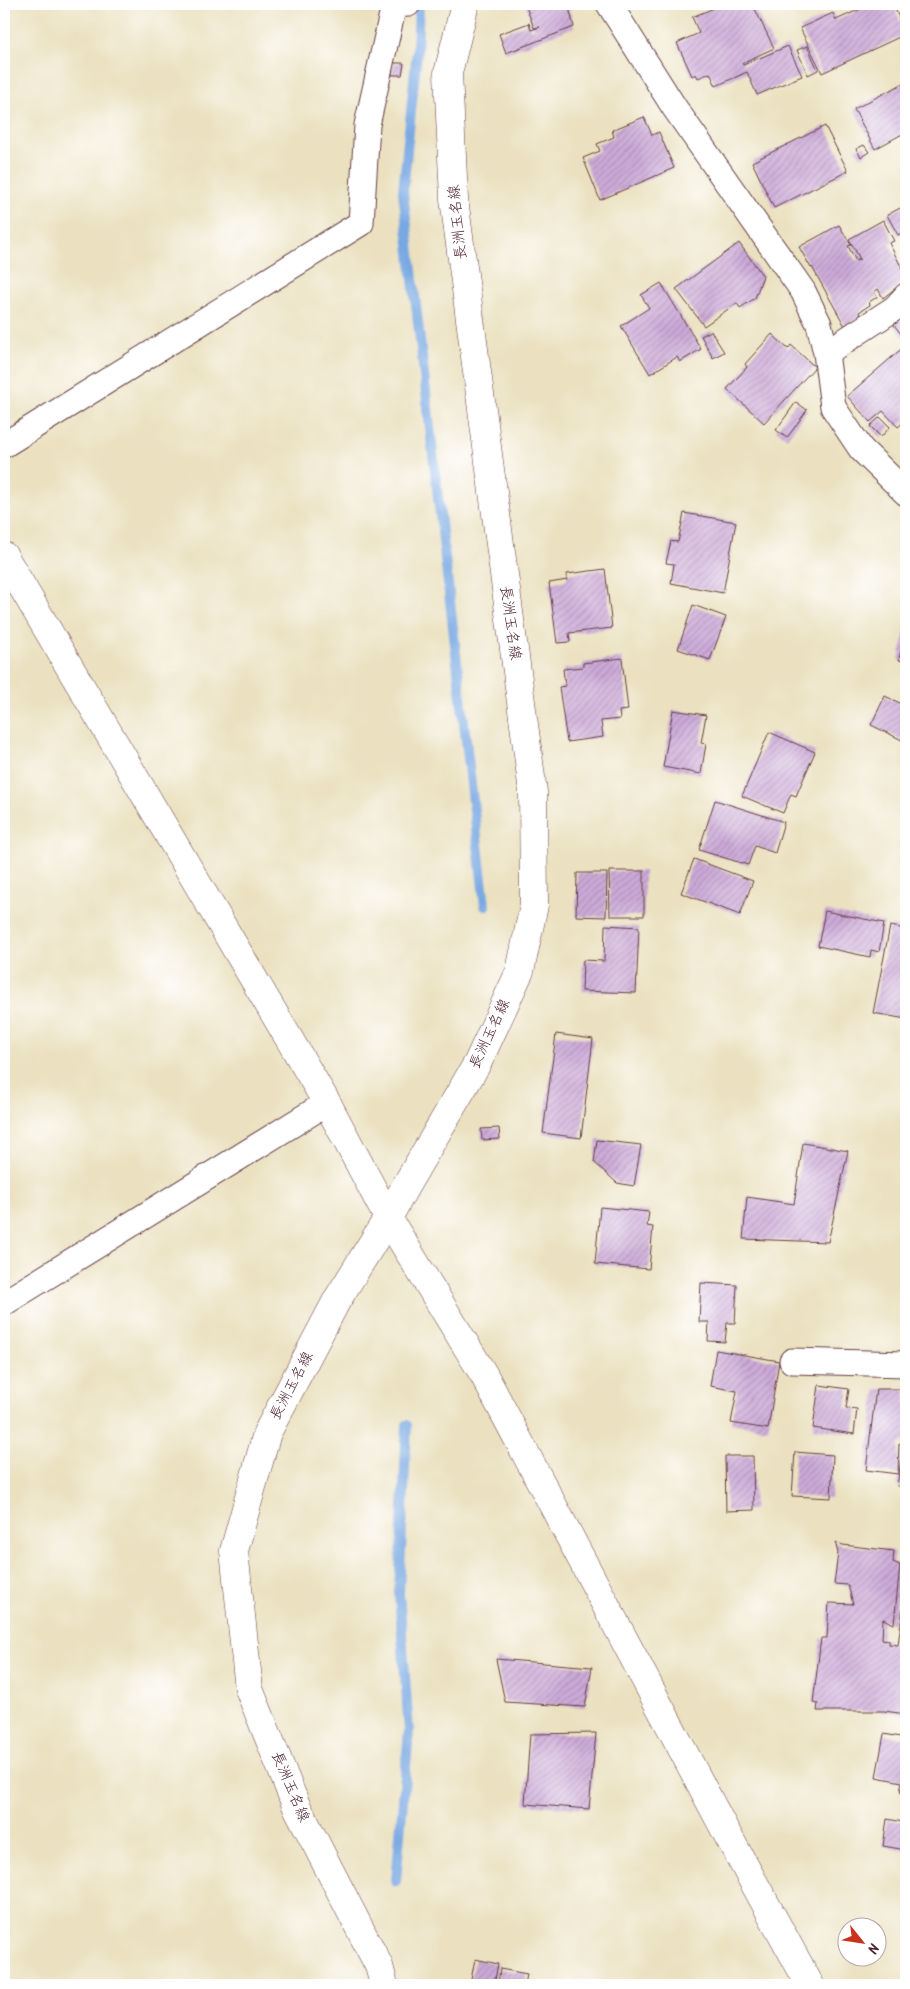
<svg xmlns="http://www.w3.org/2000/svg" width="910" height="1989" viewBox="0 0 910 1989" font-family="Kalam,'Klee One',sans-serif">
  <defs>
    <pattern id="building-hatch" width="6" height="6" patternUnits="userSpaceOnUse" patternTransform="scale(1.25)"><rect width="6" height="6" fill="#cdabd9"/><path d="M-1 1l2-2M0 6l6-6M5 7l2-2" fill="none" stroke="#a88bb0"/></pattern>
  </defs>
  <rect width="100%" height="100%" fill="#fff"/>
  <filter id="ink" filterUnits="userSpaceOnUse"><feTurbulence type="fractalNoise" baseFrequency=".02" numOctaves="2"/><feDisplacementMap in="SourceGraphic" scale="10" xChannelSelector="R" yChannelSelector="G"/><feConvolveMatrix kernelMatrix="1 2 1 2 8 2 1 2 1" color-interpolation-filters="sRGB"/></filter>
  <filter id="wash" filterUnits="userSpaceOnUse"><feTurbulence type="fractalNoise" baseFrequency=".0096" numOctaves="4" result="noise"/><feDisplacementMap in="SourceGraphic" scale="20" xChannelSelector="R" yChannelSelector="G"/><feGaussianBlur stdDeviation="1.12" result="paint"/><feColorMatrix in="noise" values="0 0 0 0 0 0 0 0 0 0 0 0 0 0 0 0 0 1.4 0 .05"/><feComposite in="paint" operator="in"/></filter>
  <g filter="url(#wash)">
    <rect width="100%" height="100%" fill="#ebe1c0"/>
    <g fill="none" stroke-linecap="round" stroke-linejoin="round">
      <path stroke="#78a8e2" stroke-width="10" d="M419,4L417,50L403,192L485,906
        M396,1881L409,1731L399,1593L407,1425"/>
    </g>
    <g id="blocks">
      <path fill="url(#building-hatch)" d="M525,4H568L574,27L506,53L499,34L529,23L531,30L540,27L534,28Z
        M724,4L726,8L737,4H746L747,8L753,5L774,48L742,63L743,65L788,46L802,76L757,95L747,72L716,86L710,73L698,78L696,74L692,76L677,43L699,33L692,17Z
        M864,4H893L906,34L822,73L800,28L833,13L836,20L865,7Z
        M807,46L818,70L808,75L797,50Z
        M393,63H404L402,75H392Z
        M904,83L906,87V132L875,149L854,109Z
        M644,117L652,135L659,132L674,168L600,200L583,158L600,151L597,144L614,137L612,130Z
        M825,126L848,171L774,208L752,162Z
        M864,145L869,152L861,157L856,149Z
        M906,205V231L898,235L887,215Z
        M883,220L894,241L889,243L906,276V280L883,298L878,289L874,292L877,297L869,302L870,305L859,312L861,316L846,328L812,267L811,268L799,247L839,225L851,245L848,246L856,261L860,259L849,239Z
        M739,243L763,276L755,298L740,308L737,303L704,326L676,289Z
        M661,283L701,349L680,362L677,357L650,374L621,326L649,308L641,295Z
        M906,315V340L894,325Z
        M711,331L724,352L713,358L701,336Z
        M772,334L788,349L791,345L815,367L764,423L727,389L747,367L745,364Z
        M906,345V420L898,427L883,411L870,422L847,396Z
        M796,402L807,410L787,438L776,430Z
        M880,417L890,427L881,437L870,426Z
        M684,513L736,522L723,593L671,583L674,564L666,563L671,541L678,542Z
        M605,569L612,628L569,633L570,642L557,643L549,583L567,580V574Z
        M693,605L726,617L710,660L678,649Z
        M905,630H906V662L899,660Z
        M622,658L628,710L619,711L620,719L601,721L603,737L567,742L559,687L565,686L563,669L583,667V663Z
        M906,695V742L871,725L885,696L902,704Z
        M673,710L706,715L701,743L706,744L701,774L663,767Z
        M769,732L815,752L796,796L791,794L783,813L742,796Z
        M715,800L784,822L775,853L755,846L748,865L699,850Z
        M694,859L753,881L740,915L681,893Z
        M609,871H644V916H610Z
        M577,873H607L606,917L576,916Z
        M825,911L884,923L879,952L871,950L870,957L818,946Z
        M605,925L639,927L636,993L582,991L583,960L604,961Z
        M890,926L906,929V1019L873,1013Z
        M556,1034L593,1039L581,1138L543,1133Z
        M499,1128L500,1139L482,1140L481,1129Z
        M597,1140L641,1145L634,1186L617,1183L594,1162Z
        M803,1143L848,1151L828,1242L743,1239L747,1197L794,1204Z
        M600,1207L649,1212L647,1226L653,1227L649,1269L595,1264Z
        M701,1283L737,1285L735,1323H727L725,1342L708,1341L709,1322H699Z
        M716,1350L779,1361L768,1429L731,1423L737,1391L710,1386Z
        M819,1385L849,1389L846,1408L857,1409L854,1434L813,1428Z
        M876,1389H906V1441L899,1444L898,1474L866,1470Z
        M906,1443V1487L897,1486L903,1447Z
        M795,1452L833,1455L831,1498L792,1496Z
        M725,1456H753L754,1510L726,1511Z
        M835,1542L843,1545L894,1551L893,1562L900,1565L894,1624L883,1619L882,1639L889,1640V1644L898,1645L906,1585V1714L884,1711H817L818,1704L813,1703L821,1638H827L829,1603L853,1604L848,1585L834,1584L838,1553Z
        M496,1659L592,1667L585,1707L505,1702Z
        M596,1733L589,1809L525,1804L530,1734Z
        M884,1734L906,1738V1810L902,1809L905,1793L900,1792L902,1782L876,1777Z
        M904,1817H906V1850L883,1846L887,1819L903,1822Z
        M475,1959L498,1964L494,1985H470Z
        M500,1969L527,1974L525,1985H498Z"/>
    </g>
  </g>
  <g filter="url(#ink)">
    <use href="#blocks" fill-opacity="0" stroke="#623c41" stroke-width="1"/>
    <g fill="none" stroke-linecap="round" stroke-linejoin="round">
      <defs>
        <path id="minor" d="M609,4L674,107L803,291L819,324L826,353L833,407L861,449L906,493
          M826,353L895,308L906,296
          M4,445L361,223L367,125L394,5L408,4
          M4,1303L327,1103
          M792,1361L906,1364"/>
        <path id="tertiary" d="M4,556L327,1103L388,1218L484,1375L726,1832L810,1985"/>
        <path id="secondary" d="M384,1985L379,1966L296,1805L249,1689L234,1551L267,1433L337,1300L388,1218L405,1187L478,1062L520,971L534,905L533,792L454,199L448,73L465,4"/>
      </defs>
      <use href="#minor" stroke="#623c41" stroke-width="27"/>
      <use href="#tertiary" stroke="#623c41" stroke-width="29"/>
      <use href="#secondary" stroke="#623c41" stroke-width="29"/>
      <use href="#minor" stroke="#fff" stroke-width="25"/>
      <use href="#tertiary" stroke="#fff" stroke-width="28"/>
      <use href="#secondary" stroke="#fff" stroke-width="28"/>
    </g>
  </g>
  <g text-anchor="middle" dominant-baseline="central" stroke-width="5" stroke-linejoin="round" paint-order="stroke">
    <g font-size="15" fill="#4a1f2b" stroke="#fff">
      <text transform="translate(458 222) rotate(-96)">長洲玉名線</text>
      <text transform="translate(510 623) rotate(82)">長洲玉名線</text>
      <text transform="translate(490 1034) rotate(-65)">長洲玉名線</text>
      <text transform="translate(292 1386) rotate(-62)">長洲玉名線</text>
      <text transform="translate(290 1787) rotate(67)">長洲玉名線</text>
    </g>
  </g>
  <rect width="910" height="1989" fill="none" stroke="#fff" stroke-width="20"/>
  <g transform="translate(862 1942) rotate(120)"><circle r="24" fill="#ffffff" stroke="#b7a5aa"/>
  <path d="M0-4L9 19L0 12L-9 19Z" fill="#c8321e"/>
  <text y="-8" font-size="14" font-weight="bold" text-anchor="middle" fill="#4a1f2b">N</text>
  </g>
</svg>
